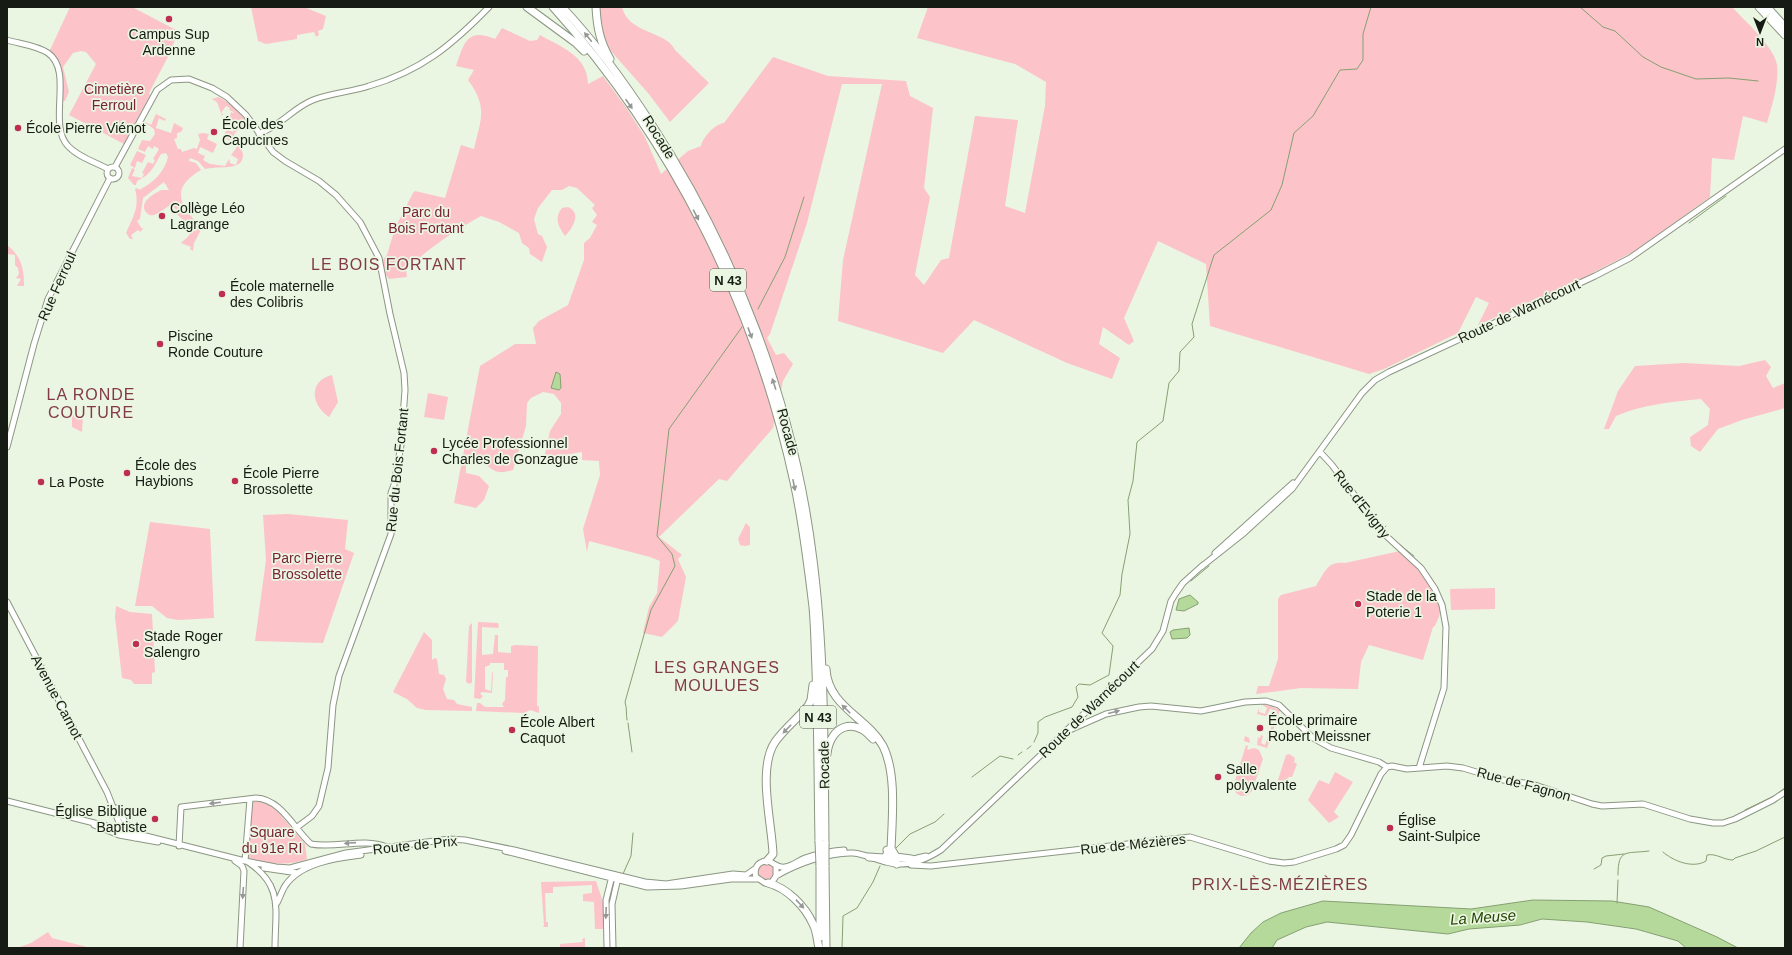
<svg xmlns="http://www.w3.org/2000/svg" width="1792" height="955" viewBox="0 0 1792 955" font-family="Helvetica,sans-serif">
  <rect width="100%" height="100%" fill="#eaf6e1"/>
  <path fill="#fcc3c8" d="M70,7H132L178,31L171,51L149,93L150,95L124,144L69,115L96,64L86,52L81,51L73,53L63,67L69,92L65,101H63L59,66L50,50Z
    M251,7H304L326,16L323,29L318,31L319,35L316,37L314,32L297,35V39L266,44L258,41Z
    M599,7H622C628,34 667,31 675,50L709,83L670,122L648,93L602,41Z
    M928,7H1732C1744,20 1775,48 1777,65C1779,84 1772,105 1767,123L1743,116L1734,160L1712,158L1710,197L1635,251L1575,282L1478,325L1489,303L1476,297L1458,333L1384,369L1369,374L1210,326L1206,264L1158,241L1124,318L1134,341L1129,345L1103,327L1099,344L1120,358L1112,379L1067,363L974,320L943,353L838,321L843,260L882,84H842L807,223L770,334L767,338L776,355L784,353L793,364L783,381L773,428L727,481L719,479L659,537L682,555L678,559L686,577L678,621L662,637L643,633L649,607L657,593L660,561L650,557L589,541L587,552L583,529L600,475L599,461L582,460V452L553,457L548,459L544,458L550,431L561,414V403L554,394L543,392L531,398L527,403L526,426L513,470C500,474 496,473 485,464L466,465V473L479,476L489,486L484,500L476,508L454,503L480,366L515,344H536L533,328L539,321L568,305L584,260V243L590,238L597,225L592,222L597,215L592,208L595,205L577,188L569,186L562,190H552L538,208L534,219L538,234L542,236L547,247L542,262L530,254L529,248L522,243L519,233L499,222L481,216C452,232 430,248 406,269L407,277L389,279L384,272L382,261L387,255L395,228L413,193L415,191L445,198L461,145L474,149C481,119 488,107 468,80L474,70L456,66C464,43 467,27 495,39L502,28L530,41L537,40L540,35C561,47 588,56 588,84L603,76L627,109L645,137L661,174L688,151L701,146C703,137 715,124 724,123L773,57L828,76L906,81L910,96L933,108L924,188L930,197L915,275L924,285L941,260L949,258L975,116L1018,120L1005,206L1025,213L1045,106L1046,82L1015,64L917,38Z
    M219,97L233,106L248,123C216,141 249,143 242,160C238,170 216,166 205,169L198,161L190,158L189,161L196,163L201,170C168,189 181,207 202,228L194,243L193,251L190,249L191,247L181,243C184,240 189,237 190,233C192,226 179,217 175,212L176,210L172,204C170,205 156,215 154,215C150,216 147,214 145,211C140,201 154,194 161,190H169L164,182L143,198L140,219L137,221L142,229L145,227L140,232L138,230L131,235L133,239H130L126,233C133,217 140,207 135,189L138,188L139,190C154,182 164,173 168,157L166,153L161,154C154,166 151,175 137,181L136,185H134L128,178L132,168L135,169L132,176L142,178L144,174L142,173L148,162L153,164L155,160L153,159L159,149L154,146L153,149L148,146L145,152L138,149L142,140L150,141L155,134L154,129L147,124L140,128L138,134L136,133L143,121L151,125L156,114L166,119L165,121L159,118L156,128L171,133L174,123L183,128L181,132L177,133V138L174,139L178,149H181L182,152L194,148L197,149L200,140L198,134L203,133L209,134L207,139L217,144L213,153L200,147L198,153L205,156L203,160L210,164L225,166L229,159L230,163L236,165L238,159L231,155L237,147L236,144L223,137L227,129L233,132L234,130L233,129L237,122L231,119L230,116L231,112L233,113L234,112L229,110L230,108L226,106L221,113L223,114L222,116L217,102L212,99Z
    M137,151L146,155L142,163L137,161L135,168L130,165Z
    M568,207C582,213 573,228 565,236C558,226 554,218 562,208Z
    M7,245C21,256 24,268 24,286H17L21,279L16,278L19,274L18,268L15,265V255L7,254Z
    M1765,360L1771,367L1766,376L1773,388L1785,383V408L1742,420L1718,429L1700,452L1691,446L1690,437L1708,425L1710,409L1701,399C1672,402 1643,404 1616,416L1609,429H1604L1618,391L1635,366L1684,363L1739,366Z
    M332,375L338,402L329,417C311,405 308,381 332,375Z
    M428,393L448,397L444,420L424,417Z
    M72,415L83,416L82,432L72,427Z
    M288,514L348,520L345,549L354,553L323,643L255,641L266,560L263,515Z
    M150,522L210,529L214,618L178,620L167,618L152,606H135Z
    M746,523L750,527V545L745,546L740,545L738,539Z
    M1400,551C1417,565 1438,586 1440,609C1441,614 1437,621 1435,626L1433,627L1423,660L1369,645L1361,662L1358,689L1301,688L1256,694L1258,686H1269L1278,659V599L1281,595L1316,586C1325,572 1327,561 1345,563Z
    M1495,588V609L1451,610L1450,589Z
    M116,606L130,612L152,614L155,672L152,673V684H134L131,680L122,678L115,617Z
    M478,622L498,623L499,626L498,628L482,627V655L493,654L495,635H498V652L511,653V646L515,645L538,646L537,705L539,707V713L530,710L524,713L476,711L477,703H480L485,707H504L502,704L505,700L506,677H508V670H504V663H490V665L485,667V689L491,691L492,673L493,672L492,693L482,692L480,694L483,696L480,699L474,698Z
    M472,623V682L470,684L466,682L469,626Z
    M424,632L432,640V660L435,658L437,659L439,674L444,675L446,679L443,689L447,699L454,700L457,704L472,707V711L426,710L417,708L407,699L393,692Z
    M1261,704L1268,705L1280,710L1267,748L1244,741L1245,736L1249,738L1250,743L1257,745L1258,737L1260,738L1261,735L1263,736L1261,743L1265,745L1277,711L1270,709L1267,715L1265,716L1257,714L1259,708V712L1265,714L1267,708Z
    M1246,745L1248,746L1247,750L1254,748L1259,750L1263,759L1252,791L1248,795L1241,796L1236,793L1234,784Z
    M1289,754L1295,758L1294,762L1297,764L1292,777H1289L1286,780L1277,783L1286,755Z
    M1335,772L1353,782L1334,812L1339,817L1329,823L1308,800L1319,780L1329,784Z
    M252,802H265L273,806L305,844L307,859C287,867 268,863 248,859Z
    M757 872a9 9 0 1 1 18 0a9 9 0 1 1-18 0Z
    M596,881L603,902V929H595L594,902L583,901V894L592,893V885L553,887V893H545L546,922H548V927H543L544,925L541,882Z
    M48,932L52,938L91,948H17L31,943Z
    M585,938V948H560V944L583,942L582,939Z"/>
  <path fill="#b5d99b" stroke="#85a072" d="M556,372L560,374L561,388L559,390L551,388Z
    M1190,595L1198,602V604L1184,611L1176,610L1179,599Z
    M1189,628L1190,635L1187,638L1172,639L1170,632L1173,630Z
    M1533,900L1612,901L1649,907L1717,937L1738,948H1686L1678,941L1636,929L1587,922L1542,919L1520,925L1469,929L1448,934L1327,922L1306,927L1277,940L1272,948H1239L1251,933L1263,922L1281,913L1323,901L1471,909Z"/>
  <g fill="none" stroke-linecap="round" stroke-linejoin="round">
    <path stroke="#85a072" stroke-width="1" d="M1580,7L1603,27L1615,31L1643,57L1661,67L1696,79L1729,78L1758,81
      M1689,223L1726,196
      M758,309L785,257L804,197
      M1334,473L1358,505
      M1375,517L1376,520
      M1372,524L1380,533
      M1383,529L1386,526
      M1395,541L1414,556
      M1421,564L1435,584
      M1191,581L1209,566
      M627,720C626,714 627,708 625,702L651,610L675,566L672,554L657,536L669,429L742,327
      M628,723L632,752
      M1034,742L1038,733V722L1045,717L1072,707L1078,697L1076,687L1079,684L1090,685L1109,675L1113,646L1102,633L1120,595L1122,574L1130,534L1128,500L1133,481L1137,442L1163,421L1169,383L1179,371L1180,352L1194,337L1192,324L1214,255L1271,210L1282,185L1294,133L1313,116L1340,70L1357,69L1363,60V34L1371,7
      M1027,749L1031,746
      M1018,755L1022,752
      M972,777L1000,756L1013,759
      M1745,810L1774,796L1785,788
      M895,849L910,834L935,822L944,814
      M1663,852C1673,861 1693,869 1706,861L1707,855C1716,853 1724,860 1733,860L1735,858L1756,851L1785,837
      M1594,869L1601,865L1602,858L1606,856L1624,854
      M623,874L631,856L633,833
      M1618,875C1618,848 1626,854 1649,851
      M1617,903L1618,880
      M842,948L843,916L857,908L873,882L880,866"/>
    <defs>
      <path id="secondary" d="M7,40C20,44 36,45 48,53C74,71 47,124 68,146C78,157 95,162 108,169
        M259,134C264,131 270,129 275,125C288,117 298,106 313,100C331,93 351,92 369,86C421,71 452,45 489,7
        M115,167L157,90L171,80L189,79L212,88L227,97L246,115L273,152L285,161L319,181L336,195L360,222L379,258L390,314L404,373L405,390L401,445L394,485L391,493V534L339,676L333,705L328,768L319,806L312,816L296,828
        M107 173a6 6 0 1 1 12 0a6 6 0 1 1-12 0Z
        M7,447L34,344L48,299L110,178
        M1320,452L1332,465L1382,532L1421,568L1435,589L1442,605L1446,627L1444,688L1419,768
        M1215,553L1293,483
        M1201,567L1244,533L1292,489L1362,393L1375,380L1389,372L1595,276L1630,258L1785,149
        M7,602L107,792L122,830L135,838
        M1065,732L1106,714L1139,707L1151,706L1201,711L1245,702L1266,701L1279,705L1313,738L1331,748L1379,762L1387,767L1392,766L1407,769L1447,766L1463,768L1503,780L1532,784L1592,804L1602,806L1643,804L1690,819L1713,823H1723L1735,819L1773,800L1785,792
        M7,801L245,861L276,867L290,868L346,853L449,839L465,840L514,850L645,882L666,884L733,874L746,875L756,868
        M117,808L127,825L135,831
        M94,825L119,835L158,842
        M179,846L181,807L256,798C281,799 294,829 311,844C337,849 362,837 387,847
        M505,851L647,887L681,886L731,879H758
        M909,860L926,856
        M235,861L242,866L244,871L240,948
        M245,861L250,799
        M248,862C284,886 275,910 275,948
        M911,865L931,866L1190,837L1269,861L1284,863L1294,862L1336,849L1344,845L1351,835L1381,774L1387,767
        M776,867V876L772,882L765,883L756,877C754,871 756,864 762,862C772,858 775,869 785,867C792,866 798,861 805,858C817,854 831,851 844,850
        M264,868L298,873
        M776,876C796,864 829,852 853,853C864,854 875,859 886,862C906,868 924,861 941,850L1152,649L1163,631L1171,601L1176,593L1183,583L1203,565
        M277,903C280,897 282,891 285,886C300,863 336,858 361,855
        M607,948L606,900L612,876
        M613,948L612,904L618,878"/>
      <path id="highway" d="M527,7L576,43L584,51
        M553,7C673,140 756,307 794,482C803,523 808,565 813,607C815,628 815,649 816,670C818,727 818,784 819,841
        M562,7C595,42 624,82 650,122C736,254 794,403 813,560C825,654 824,750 825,844
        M596,7C597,27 600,42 610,59
        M1759,7L1785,35
        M1767,7L1785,27
        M826,669C828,707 867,717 883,746C897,774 892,819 891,850L884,858L869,857
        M827,754C830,726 854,716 873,739
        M887,850L889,857L897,864
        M892,850L896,857L911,859
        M767,861L773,854C772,823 757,769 775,742C784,729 798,718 808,706L811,700L813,685
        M820,865V937
        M825,865L826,948
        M768,883C787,888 805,906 813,924C817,931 817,940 819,948"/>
    </defs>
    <use href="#secondary" stroke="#8b9683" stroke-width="7"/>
    <use href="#highway" stroke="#8b9683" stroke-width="9"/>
    <use href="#secondary" stroke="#fff" stroke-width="5"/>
    <use href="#highway" stroke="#fff" stroke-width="7"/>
    <defs>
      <path id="highway-bridge" d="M819,841L820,865
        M825,844V865"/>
    </defs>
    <use href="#highway-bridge" stroke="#8b9683" stroke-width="9" stroke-linecap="butt"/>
    <use href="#highway-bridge" stroke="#fff" stroke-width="7"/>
  </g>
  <defs><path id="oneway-solid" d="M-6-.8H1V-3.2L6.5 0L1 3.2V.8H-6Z"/></defs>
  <g fill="#969895">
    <use href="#oneway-solid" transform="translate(588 37) rotate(-129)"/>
    <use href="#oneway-solid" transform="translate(629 104) rotate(55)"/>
    <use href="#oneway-solid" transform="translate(696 215) rotate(62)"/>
    <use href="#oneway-solid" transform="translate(750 333) rotate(70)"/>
    <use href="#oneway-solid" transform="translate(774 384) rotate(-108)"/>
    <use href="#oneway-solid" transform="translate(794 485) rotate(79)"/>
    <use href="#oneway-solid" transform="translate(846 709) rotate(-135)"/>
    <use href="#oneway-solid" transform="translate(1114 712) rotate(-15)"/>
    <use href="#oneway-solid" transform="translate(787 729) rotate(134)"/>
    <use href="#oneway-solid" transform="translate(215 803) rotate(173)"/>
    <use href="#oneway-solid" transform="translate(350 843) rotate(176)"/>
    <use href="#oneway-solid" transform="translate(243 893) rotate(94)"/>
    <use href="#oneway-solid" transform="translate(800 904) rotate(47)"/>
    <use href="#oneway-solid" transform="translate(606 913) rotate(92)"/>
  </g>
  <g fill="#be2e51" stroke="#eaf6e1" stroke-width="1.5">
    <circle cx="169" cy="19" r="4"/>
    <circle cx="18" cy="128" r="4"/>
    <circle cx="214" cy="132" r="4"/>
    <circle cx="162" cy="216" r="4"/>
    <circle cx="222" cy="294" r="4"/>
    <circle cx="160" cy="344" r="4"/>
    <circle cx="434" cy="451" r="4"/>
    <circle cx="127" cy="473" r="4"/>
    <circle cx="235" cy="481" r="4"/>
    <circle cx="41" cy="482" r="4"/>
    <circle cx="1358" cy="604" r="4"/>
    <circle cx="136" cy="644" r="4"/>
    <circle cx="1260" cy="728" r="4"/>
    <circle cx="512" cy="730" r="4"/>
    <circle cx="1218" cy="777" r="4"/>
    <circle cx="155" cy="819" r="4"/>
    <circle cx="1390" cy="828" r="4"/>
  </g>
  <g text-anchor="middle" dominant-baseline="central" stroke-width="3.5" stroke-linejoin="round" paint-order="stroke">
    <g fill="#eaf6e1" stroke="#565d51" stroke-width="1">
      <rect x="710" y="269" width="36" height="22" rx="3"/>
      <rect x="800" y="706" width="36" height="22" rx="3"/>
    </g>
    <g font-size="13" font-weight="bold" fill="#161b13">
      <text x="728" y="280">N 43</text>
      <text x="818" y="717">N 43</text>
    </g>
    <g font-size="14" fill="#161b13" stroke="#eaf6e1" text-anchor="start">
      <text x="169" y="34" text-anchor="middle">Campus Sup<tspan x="169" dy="16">Ardenne</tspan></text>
      <text x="222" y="124">École des<tspan x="222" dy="16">Capucines</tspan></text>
      <text x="26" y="128">École Pierre Viénot</text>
      <text x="170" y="208">Collège Léo<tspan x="170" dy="16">Lagrange</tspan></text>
      <text x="230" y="286">École maternelle<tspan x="230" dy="16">des Colibris</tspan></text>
      <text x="168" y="336">Piscine<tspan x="168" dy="16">Ronde Couture</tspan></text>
      <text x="442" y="443">Lycée Professionnel<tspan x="442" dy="16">Charles de Gonzague</tspan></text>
      <text x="135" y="465">École des<tspan x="135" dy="16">Haybions</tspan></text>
      <text x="243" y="473">École Pierre<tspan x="243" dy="16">Brossolette</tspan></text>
      <text x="49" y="482">La Poste</text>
      <text x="1366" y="596">Stade de la<tspan x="1366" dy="16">Poterie 1</tspan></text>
      <text x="144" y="636">Stade Roger<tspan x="144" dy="16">Salengro</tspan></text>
      <text x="1268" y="720">École primaire<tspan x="1268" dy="16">Robert Meissner</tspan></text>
      <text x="520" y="722">École Albert<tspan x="520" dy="16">Caquot</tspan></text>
      <text x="1226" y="769">Salle<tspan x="1226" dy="16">polyvalente</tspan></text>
      <text x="147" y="811" text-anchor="end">Église Biblique<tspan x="147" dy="16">Baptiste</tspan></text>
      <text x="1398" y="820">Église<tspan x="1398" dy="16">Saint-Sulpice</tspan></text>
    </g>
    <g font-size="14" fill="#7a2235" stroke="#eaf6e1">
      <text x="114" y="89">Cimetière<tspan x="114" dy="16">Ferroul</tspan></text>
      <text x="426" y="212">Parc du<tspan x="426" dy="16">Bois Fortant</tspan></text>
      <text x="307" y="558">Parc Pierre<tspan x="307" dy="16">Brossolette</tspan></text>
      <text x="272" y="832">Square<tspan x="272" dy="16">du 91e RI</tspan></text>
    </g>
    <g font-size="14" fill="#161b13" stroke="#eaf6e1">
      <text transform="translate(659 137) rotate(58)">Rocade</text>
      <text transform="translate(57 286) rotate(-66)">Rue Ferroul</text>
      <text transform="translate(1519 311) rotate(-25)">Route de Warnécourt</text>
      <text transform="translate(788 432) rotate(75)">Rocade</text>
      <text transform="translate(397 470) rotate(-84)">Rue du Bois Fortant</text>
      <text transform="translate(1362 504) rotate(52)">Rue d'Evigny</text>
      <text transform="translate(57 697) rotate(62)">Avenue Carnot</text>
      <text transform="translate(1089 709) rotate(-44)">Route de Warnécourt</text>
      <text transform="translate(824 765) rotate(-91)">Rocade</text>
      <text transform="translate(1524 784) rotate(15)">Rue de Fagnon</text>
      <text transform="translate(1133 844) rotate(-6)">Rue de Mézières</text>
      <text transform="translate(415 845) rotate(-6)">Route de Prix</text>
    </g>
    <g font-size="15" font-style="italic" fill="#244300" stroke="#eaf6e1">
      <text transform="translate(1483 917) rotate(-4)">La Meuse</text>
    </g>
    <g font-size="16" letter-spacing="1" fill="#823a45" stroke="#eaf6e1">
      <text x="389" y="264">LE BOIS FORTANT</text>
      <text x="91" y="394">LA RONDE<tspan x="91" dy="18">COUTURE</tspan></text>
      <text x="717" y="667">LES GRANGES<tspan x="717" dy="18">MOULUES</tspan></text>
      <text x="1280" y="884">PRIX-LÈS-MÉZIÈRES</text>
    </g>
  </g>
  <rect width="1792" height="955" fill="none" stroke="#161b13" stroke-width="16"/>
  <g transform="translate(1760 32) rotate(180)" stroke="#eaf6e1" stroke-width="3" paint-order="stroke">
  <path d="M0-3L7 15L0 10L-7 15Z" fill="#161b13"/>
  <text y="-6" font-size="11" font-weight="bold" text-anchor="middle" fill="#161b13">N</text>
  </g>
</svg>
